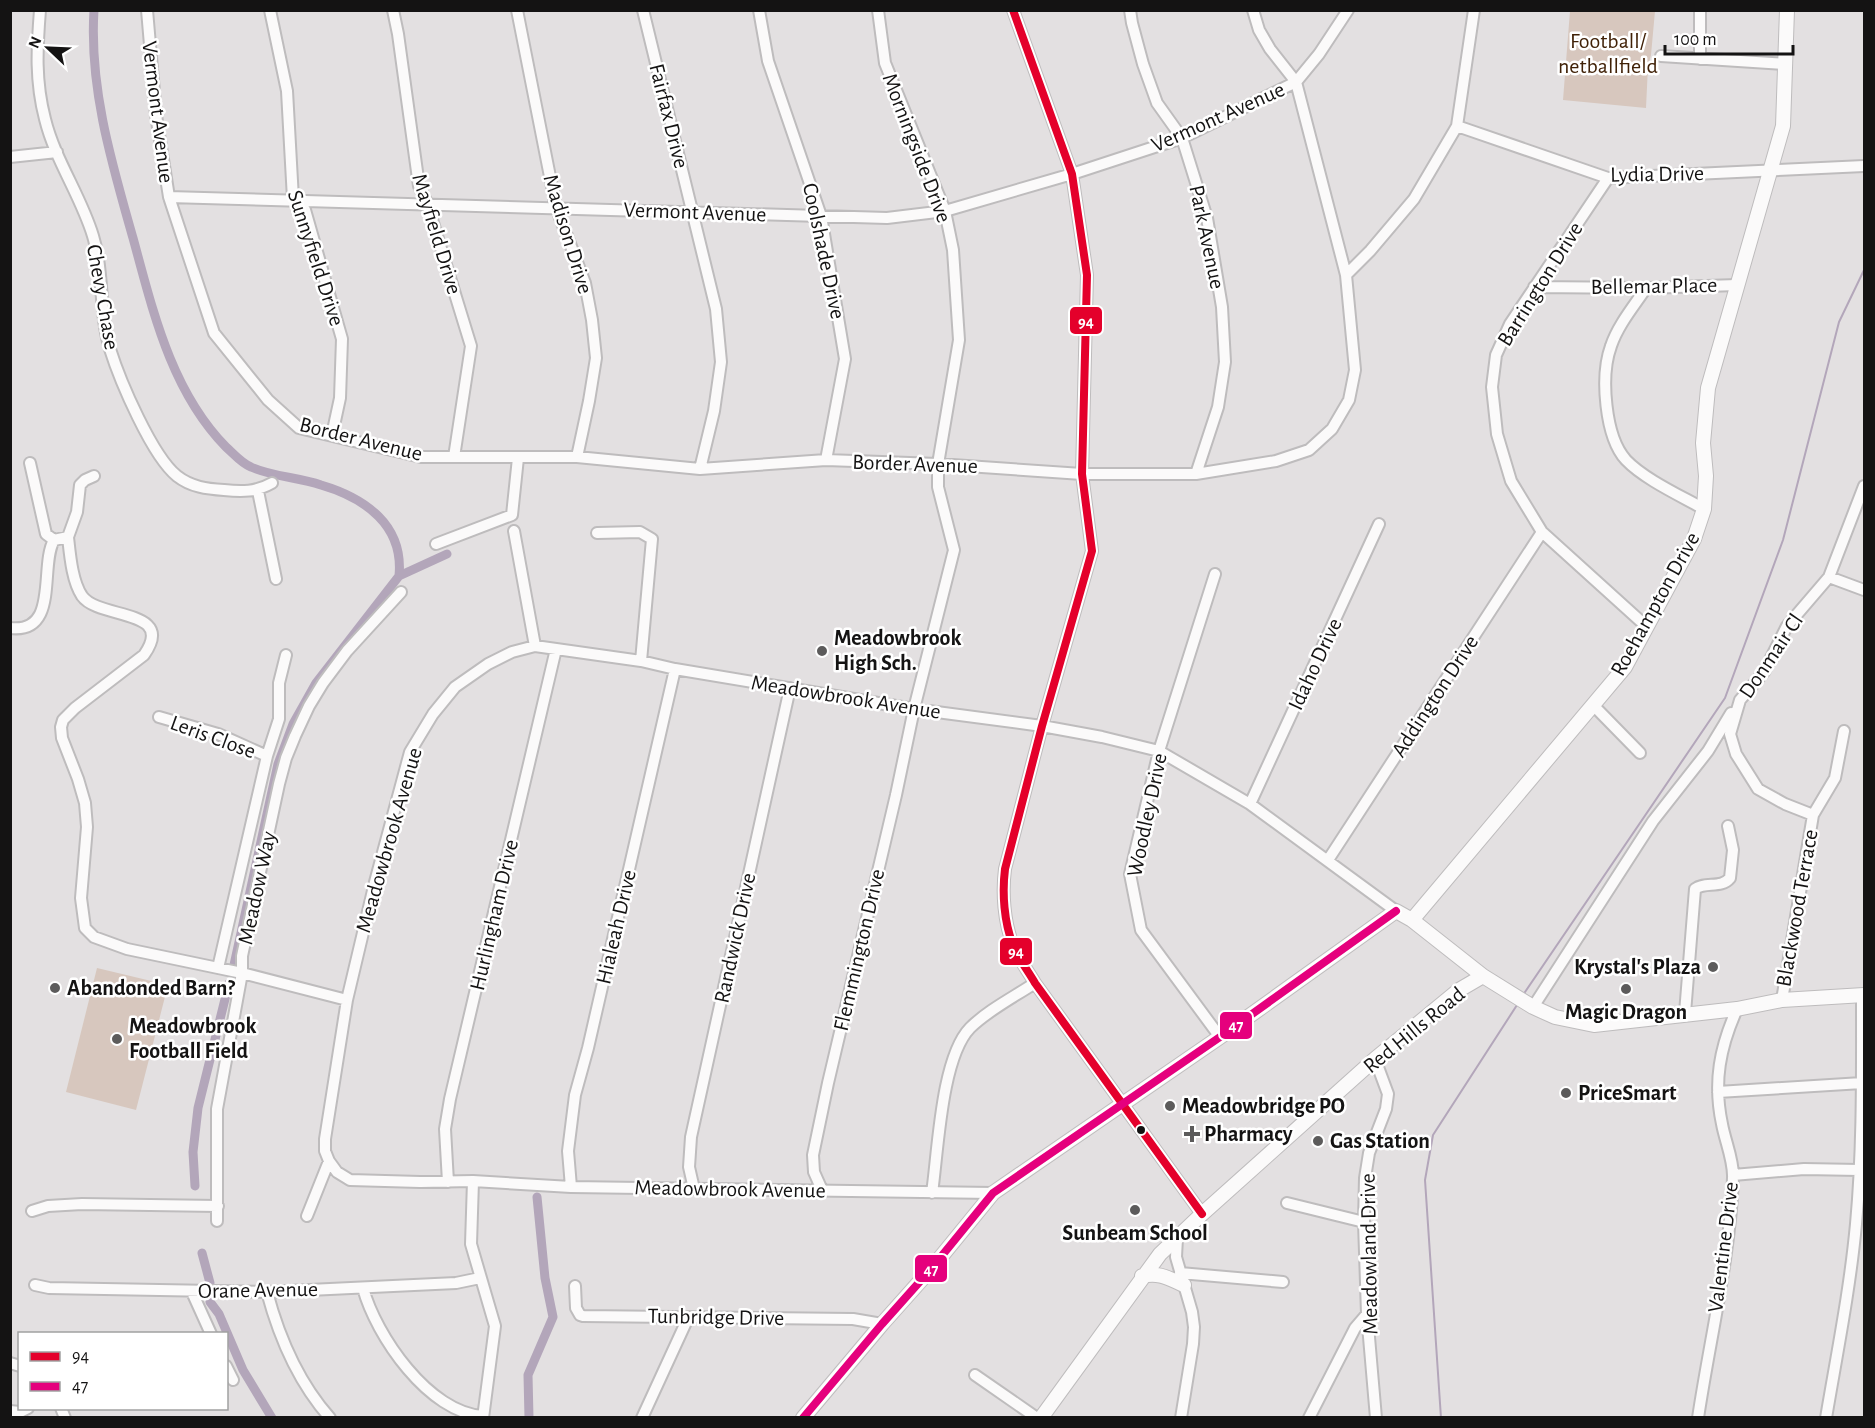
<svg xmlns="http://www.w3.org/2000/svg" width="1875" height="1428" viewBox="0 0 1875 1428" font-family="'Alegreya Sans',sans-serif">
  <rect width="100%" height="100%" fill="#e3e0e1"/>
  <path fill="#d7c7be" d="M1570,11H1655L1651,55L1648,66L1646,108L1563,100Z
    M97,968L168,985L136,1110L66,1092Z"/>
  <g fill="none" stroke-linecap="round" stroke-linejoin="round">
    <path stroke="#b3a6ba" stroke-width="2" d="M1523,995L1725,698L1783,540L1839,322L1864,270
      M1441,1418L1425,1180L1433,1135L1517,1005"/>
    <path stroke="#b3a6ba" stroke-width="9" d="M94,10C89,88 112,164 133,238C153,311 171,391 226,447C234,454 241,463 251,467C273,477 298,477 321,485C365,498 404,525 399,576
      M234,965L278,764L293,724L316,683L399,576L447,554
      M195,1186L193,1152L198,1108L229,983
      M202,1253L210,1283
      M210,1302L219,1314L243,1370L272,1418
      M529,1418L528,1375L553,1317L545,1278L537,1197"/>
    <defs>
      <path id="street" d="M40,10C37,48 35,81 45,119C55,160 81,196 93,236C104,272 99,313 110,349C120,381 152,456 177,476C191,487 207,489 224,490C242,492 256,492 272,483
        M147,10L156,115L169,197L214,333L268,400L299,428L421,457H577L700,469L826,460L938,464L1082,474H1196L1276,461L1309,450L1332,429L1349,400L1355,370L1346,275L1370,251L1414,199L1457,126L1474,10
        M270,10L287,91L293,199L305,210L342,339L340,398L332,435
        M393,10L398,34L419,186L427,203L471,346L454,457
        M517,10L556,207L585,283L592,320L596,358L589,401L577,457
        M643,10L716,309L721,362L714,411L700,469
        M759,10L768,61L821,216L845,359L826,460
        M1013,10L1072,174L1087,275L1082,474L1092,551L1042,726L1005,869C1002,893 1004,922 1013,945C1018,958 1028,971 1035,983L1202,1214
        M1130,10L1132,23L1143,64L1157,103L1182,138L1207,218L1222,307L1225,362L1218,407L1196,474
        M1253,10L1259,30L1270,49L1296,82L1346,275
        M1661,56L1786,64
        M1700,59V10
        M1457,126L1608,178L1864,166
        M10,157L57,152
        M1608,178L1510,324L1496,355L1492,387L1497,434L1511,481L1542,532L1647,627
        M169,197L887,218L945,211L1072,174L1182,138L1296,82L1319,54L1348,10
        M1534,287L1646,288L1737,285
        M1646,288C1634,306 1618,325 1611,346C1600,376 1605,437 1626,460C1644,479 1681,496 1704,509
        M30,463L46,534L54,540L68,537C70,555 72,581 82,596C99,620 177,608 144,655L75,708L63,720L61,727L62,738L78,779L85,803L87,827L81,898L85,928L94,937L127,949L242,973L347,1000
        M258,491L276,579
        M514,531L535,646
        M597,533L640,532L652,539L641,661
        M68,537L77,512L80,485L85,480L94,476
        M436,544L512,515L518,458
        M1215,574L1159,751L1130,874L1141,930L1220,1037
        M1829,577L1864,590
        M10,628C60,634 39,566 54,540
        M1594,706L1640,753
        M159,717L218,734L267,756
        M1250,804L1379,524
        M1813,815L1785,804L1758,789L1736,754L1730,734L1740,700L1764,672L1787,626L1829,577L1864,486
        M1328,860L1542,532
        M218,968L267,756L279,719V683L286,655
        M1782,1000L1813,815L1835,778L1844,731
        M1533,1007L1653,821L1708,751L1731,713
        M1685,1013L1695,889C1705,881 1721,889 1730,878L1733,850L1728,826
        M1375,1059L1388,1094L1386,1109L1369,1153L1365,1178L1364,1222L1367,1314L1376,1418
        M1718,1092L1862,1083
        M1733,1175L1804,1169L1859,1170
        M473,1181L471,1244L495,1326L483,1418
        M448,1182L445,1129L450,1099L556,649
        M571,1187L568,1151L575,1095L588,1048L675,669
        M694,1189L689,1167L691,1137L790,688
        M822,1190L814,1172L813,1155L828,1083L896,795L914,709L954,550L938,487V464L959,340L953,250L945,211L885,63L878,10
        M932,1193C938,1152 941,1058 970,1028C988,1010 1014,997 1035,983
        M993,1193L571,1187L473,1181L420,1182L350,1180L337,1172L329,1161L325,1151V1139L347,1000L375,882L410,752L433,714L455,687L488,664L512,652L535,646L641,661L675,669L914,709L1042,726L1102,737L1159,751L1250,804L1396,911
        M1287,1203L1364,1222
        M32,1211L48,1206L82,1204L218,1206
        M307,1216L329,1161
        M217,1221V1109L242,973V956L279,784L286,758L295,736L309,706L323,683L347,651L401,592
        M1177,1238L1176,1257L1192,1312L1194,1327L1193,1344L1181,1418
        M1180,1273L1283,1282
        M35,1285L49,1288L267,1292L456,1283L480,1278
        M575,1286L576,1308L580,1315L583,1316L853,1319L882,1324
        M363,1288C376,1336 429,1413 483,1416
        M192,1292L211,1334
        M267,1292C279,1337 298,1382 330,1418
        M10,1363L20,1366
        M226,1366L233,1380
        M975,1375L1037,1418
        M61,1408L65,1418
        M10,1411L20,1412L28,1408
        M642,1418L688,1318
        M1309,1418L1355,1328L1367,1314
        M1698,1418C1710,1338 1730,1258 1733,1178C1734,1161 1725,1141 1722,1124C1713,1082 1720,1047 1737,1009
        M1826,1418C1837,1353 1850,1289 1856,1224C1863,1148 1862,1071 1862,996"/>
      <path id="secondary" d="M1412,920L1625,667L1694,539L1704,509L1706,476L1703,443L1708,388L1783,126L1787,10
        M1142,1276C1159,1272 1168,1278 1184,1285
        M803,1418L882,1324L931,1269L993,1193L1220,1037L1396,911L1412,920L1483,976
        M1041,1418L1160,1254L1202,1214L1375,1059L1459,990L1483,976L1533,1007L1555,1017L1594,1025L1737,1009L1782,1000L1864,995"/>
    </defs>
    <use href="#street" stroke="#bebcbd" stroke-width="14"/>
    <use href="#secondary" stroke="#bebcbd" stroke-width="16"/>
    <use href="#street" stroke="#fbfafa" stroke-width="10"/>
    <use href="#secondary" stroke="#fbfafa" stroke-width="14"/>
    <defs>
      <path id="bus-1" d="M1013,10L1072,174L1087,275L1082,474L1092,551L1042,726L1005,869C1002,893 1004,922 1013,945C1018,958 1028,971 1035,983L1202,1214"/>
      <path id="bus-2" d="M803,1418L882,1324L931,1269L993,1193L1220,1037L1396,911"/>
    </defs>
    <use href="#bus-1" stroke="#fff" stroke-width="12"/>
    <use href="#bus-2" stroke="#fff" stroke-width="12"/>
    <use href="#bus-1" stroke="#e4002b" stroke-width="8"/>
    <use href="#bus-2" stroke="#e5007d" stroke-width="8"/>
  </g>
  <g fill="#5c5b5b" stroke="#fff" stroke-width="2">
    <circle cx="822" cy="651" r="6"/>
    <circle cx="1713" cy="967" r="6"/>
    <circle cx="55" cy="988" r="6"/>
    <circle cx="1626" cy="989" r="6"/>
    <circle cx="117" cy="1039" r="6"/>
    <circle cx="1566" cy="1093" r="6"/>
    <circle cx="1170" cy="1106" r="6"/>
    <path d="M1189 1125h6v6h6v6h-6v6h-6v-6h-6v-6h6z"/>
    <circle cx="1318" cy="1141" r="6"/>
    <circle cx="1135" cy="1210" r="6"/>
  </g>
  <circle fill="#141313" stroke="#fff" stroke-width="2" cx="1141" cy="1130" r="5"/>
  <g text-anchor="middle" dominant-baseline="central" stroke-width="5" stroke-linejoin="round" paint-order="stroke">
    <g font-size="22" fill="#402107" stroke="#fff">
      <text x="1608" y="41">Football/<tspan x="1608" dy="25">netballfield</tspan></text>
    </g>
    <g font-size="22" fill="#141313" stroke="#fff">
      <text transform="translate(158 112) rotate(83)">Vermont Avenue</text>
      <text transform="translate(669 116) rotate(76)">Fairfax Drive</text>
      <text transform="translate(1218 117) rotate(-24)">Vermont Avenue</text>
      <text transform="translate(917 148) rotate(69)">Morningside Drive</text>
      <text transform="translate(1657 174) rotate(-1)">Lydia Drive</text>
      <text transform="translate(695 212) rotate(2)">Vermont Avenue</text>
      <text transform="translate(437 234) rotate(73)">Mayfield Drive</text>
      <text transform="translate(568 234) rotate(73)">Madison Drive</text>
      <text transform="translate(1207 237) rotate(78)">Park Avenue</text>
      <text transform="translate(824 251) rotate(78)">Coolshade Drive</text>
      <text transform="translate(316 258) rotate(72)">Sunnyfield Drive</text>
      <text transform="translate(1540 284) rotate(-58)">Barrington Drive</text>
      <text transform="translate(1654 286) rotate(-1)">Bellemar Place</text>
      <text transform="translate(103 297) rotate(80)">Chevy Chase</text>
      <text transform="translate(361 439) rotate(14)">Border Avenue</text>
      <text transform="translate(915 464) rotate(2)">Border Avenue</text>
      <text transform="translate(1655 604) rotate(-61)">Roehampton Drive</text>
      <text transform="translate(1771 656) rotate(-56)">Donmair Cl</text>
      <text transform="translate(1315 664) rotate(-65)">Idaho Drive</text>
      <text transform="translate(1435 696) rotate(-57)">Addington Drive</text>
      <text transform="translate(846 697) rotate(9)">Meadowbrook Avenue</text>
      <text transform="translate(213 737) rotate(20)">Leris Close</text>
      <text transform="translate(1147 815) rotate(-78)">Woodley Drive</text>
      <text transform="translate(389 840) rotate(-74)">Meadowbrook Avenue</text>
      <text transform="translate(257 888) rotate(-78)">Meadow Way</text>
      <text transform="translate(1797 908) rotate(-80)">Blackwood Terrace</text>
      <text transform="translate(494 915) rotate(-77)">Hurlingham Drive</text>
      <text transform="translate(616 927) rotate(-77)">Hialeah Drive</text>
      <text transform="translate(735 938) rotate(-78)">Randwick Drive</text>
      <text transform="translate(859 950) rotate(-77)">Flemmington Drive</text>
      <text transform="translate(1414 1030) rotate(-39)">Red Hills Road</text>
      <text transform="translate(730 1189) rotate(1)">Meadowbrook Avenue</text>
      <text transform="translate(1723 1247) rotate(-83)">Valentine Drive</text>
      <text transform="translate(1369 1254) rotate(-91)">Meadowland Drive</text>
      <text transform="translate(258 1290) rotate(-1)">Orane Avenue</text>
      <text transform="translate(716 1317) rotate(1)">Tunbridge Drive</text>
    </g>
    <g font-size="22" font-weight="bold" fill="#141313" stroke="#fff" text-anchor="start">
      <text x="834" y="638">Meadowbrook<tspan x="834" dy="25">High Sch.</tspan></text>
      <text x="1701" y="967" text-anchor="end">Krystal's Plaza</text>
      <text x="67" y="988">Abandonded Barn?</text>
      <text x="1626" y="1012" text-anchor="middle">Magic Dragon</text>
      <text x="129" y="1026">Meadowbrook<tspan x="129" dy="25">Football Field</tspan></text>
      <text x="1578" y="1093">PriceSmart</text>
      <text x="1182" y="1106">Meadowbridge PO</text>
      <text x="1204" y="1134">Pharmacy</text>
      <text x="1330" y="1141">Gas Station</text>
      <text x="1135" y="1233" text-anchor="middle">Sunbeam School</text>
    </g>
  </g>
  <g stroke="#fff" stroke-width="2">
    <rect x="1069" y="306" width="34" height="29" rx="6" fill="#e4002b"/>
    <rect x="999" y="937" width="34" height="29" rx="6" fill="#e4002b"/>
    <rect x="1219" y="1011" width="34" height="29" rx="6" fill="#e5007d"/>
    <rect x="914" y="1254" width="34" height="29" rx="6" fill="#e5007d"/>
  </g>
  <g font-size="16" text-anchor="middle" font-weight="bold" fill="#fff">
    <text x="1086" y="327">94</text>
    <text x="1016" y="957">94</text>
    <text x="1236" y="1031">47</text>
    <text x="931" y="1275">47</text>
  </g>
  <rect width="1875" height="1428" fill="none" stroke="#141313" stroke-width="24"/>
  <rect x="18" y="1332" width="210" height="78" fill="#ffffff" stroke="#a1a1a1" stroke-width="1.5"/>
  <rect x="30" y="1352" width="30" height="9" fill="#e4002b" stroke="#a1a1a1" stroke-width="1.5"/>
  <text x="72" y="1362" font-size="18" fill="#141313">94</text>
  <rect x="30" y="1382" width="30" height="9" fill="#e5007d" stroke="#a1a1a1" stroke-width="1.5"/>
  <text x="72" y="1392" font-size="18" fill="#141313">47</text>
  <g transform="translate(48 48) rotate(293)" stroke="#ffffff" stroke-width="4.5" paint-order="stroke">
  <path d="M0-4.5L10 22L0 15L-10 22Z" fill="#141313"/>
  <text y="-9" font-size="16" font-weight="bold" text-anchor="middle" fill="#141313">N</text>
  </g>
  <path d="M1665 45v9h128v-9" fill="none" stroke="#141313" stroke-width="3"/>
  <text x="1674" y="45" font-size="18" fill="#141313" stroke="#ffffff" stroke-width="4.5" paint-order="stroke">100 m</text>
</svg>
